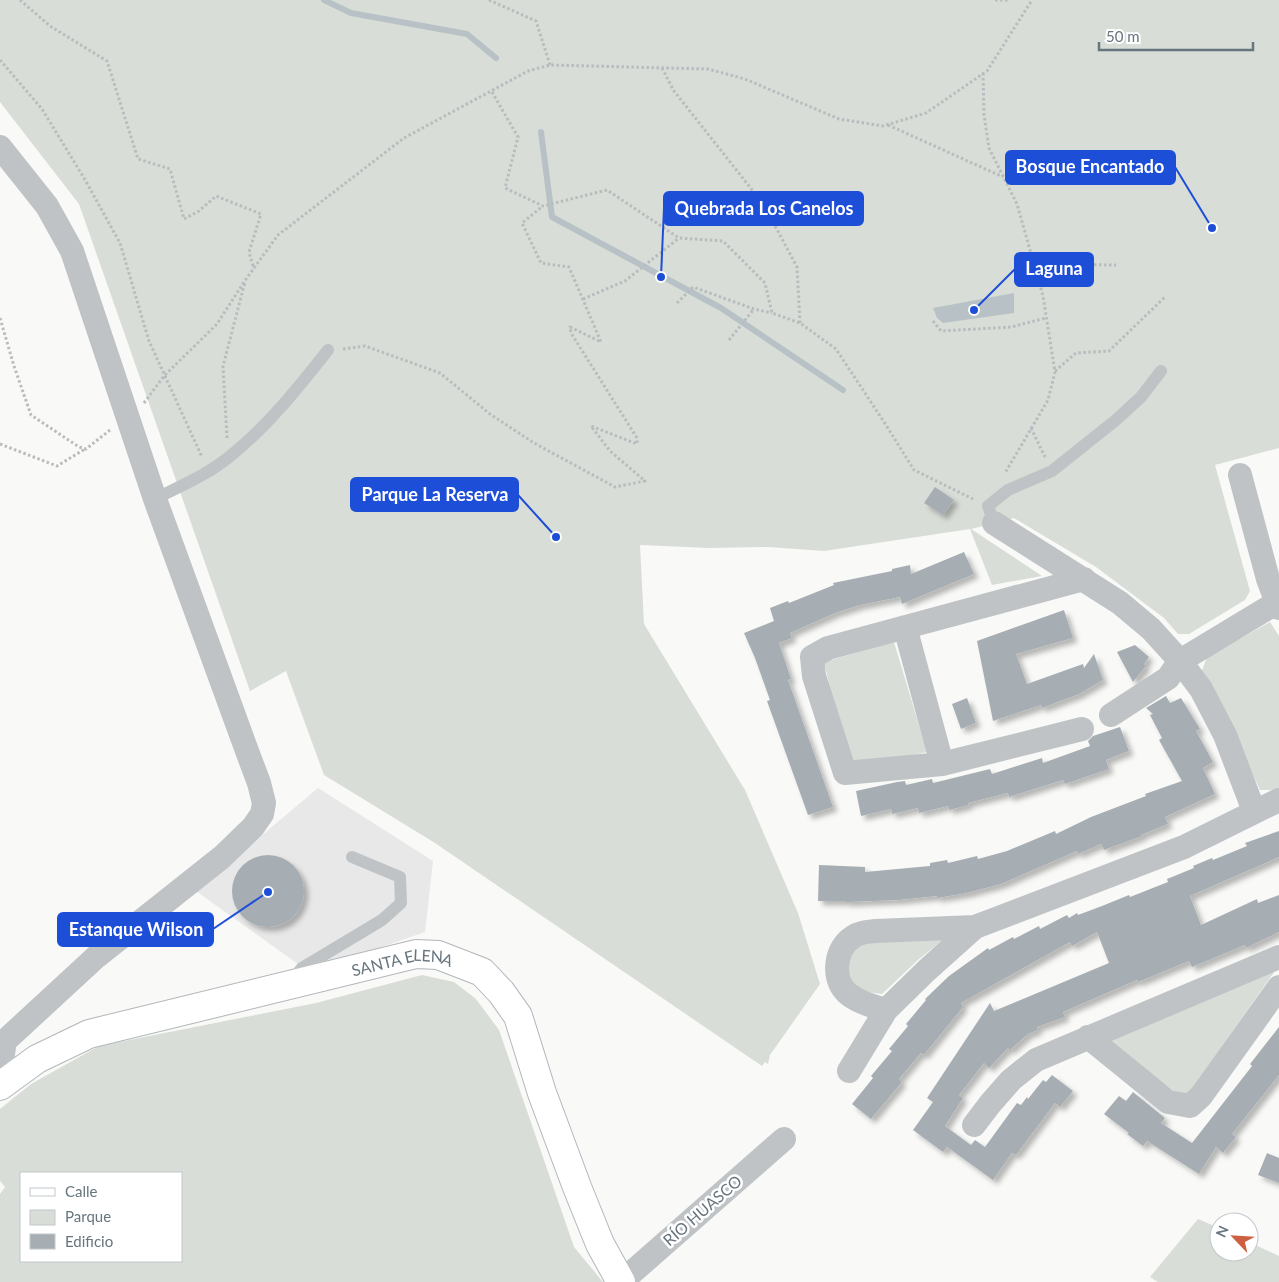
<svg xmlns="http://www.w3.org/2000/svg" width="1279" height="1282" viewBox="0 0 1279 1282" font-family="Lato,sans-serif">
  <defs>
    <filter id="shadow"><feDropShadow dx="4.5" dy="4.5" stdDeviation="2.5" flood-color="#0004"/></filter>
  </defs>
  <rect width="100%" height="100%" fill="#f9f9f7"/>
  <path fill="#e7e8e7" d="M318,788L433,861L425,932L309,972L196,891Z"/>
  <path fill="#d9ddd7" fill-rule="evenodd" d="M0,0H1279V448L1215,465L1250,591L1245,600L1189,634H1178L1164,618L1096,567L1014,518L971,529L1042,576L992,585L970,529L824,551L768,547L709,548L640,545L644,624L745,790L798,913L820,984L770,1055L768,1064L765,1062L762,1066L435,843L324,775L286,671L250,691L79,204L0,102Z
    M1270,622L1279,636V788L1276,790H1260L1230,725L1201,673L1207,657Z
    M894,642L927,752L858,766L846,754L824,662Z
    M949,935L919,959L882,994L861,991L849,979L847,958L863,941Z
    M1277,968L1185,1099L1106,1041Z
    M422,975L454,982L476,999L499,1030L574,1247L603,1282H0V1194L5,1187L0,1181V1109L31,1084L99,1046L316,1003ZM21,1173H181V1261H21Z
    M1198,1219L1219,1228V1252H1249V1242L1279,1256V1282H1158L1150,1277Z"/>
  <path fill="#b8c2c6" d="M1014,293V313L943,323L937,318L933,308Z"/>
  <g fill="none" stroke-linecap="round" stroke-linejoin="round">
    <path stroke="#b8c2c6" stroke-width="6" d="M324,0L351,13L467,34L496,58
      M541,132L552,217L721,308L843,390"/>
  </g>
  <path fill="#a7aeb3" filter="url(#shadow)" d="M935,487L954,500L943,515L924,503Z
    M964,552L974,574L902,604L900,597L860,605L835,613L790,633L792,638L779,643L791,679L788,680L833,807L808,815L767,701L770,700L755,658L744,633L774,621L770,608L788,601L789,603L834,585L833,583L892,571V569L910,565L911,574Z
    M1064,610L1073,638L1016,654L1027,684L1083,664L1084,668L1094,654L1103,680L1079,694L1042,708L1041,705L993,721L977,641Z
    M1135,645L1149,657L1144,664L1146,666L1133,682L1117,652Z
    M1166,696L1170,703L1181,698L1200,729L1196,731L1213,762L1203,768L1215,794L1165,817L1168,824L1141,835L1142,836L1104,850L1101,844L1078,854L1077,851L1001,884L967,893L937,898V896L898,900L846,902V901H818L819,865L865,867V872L930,866V863L947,860L948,863L977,856L978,859L1007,851L1055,831L1056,834L1091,817L1146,796L1145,794L1182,781L1159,740L1162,738L1150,715L1153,714L1146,708Z
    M967,698L976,723L961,729L952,704Z
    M1120,727L1129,751L1106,760L1109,769L1065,784L1063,780L1009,797L1008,793L968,803L969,805L949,810L948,806L919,813L918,808L892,814L891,809L861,816L856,791L897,782L905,781L906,785L932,779L933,783L990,769L992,774L1042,758L1043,763L1090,746L1088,741L1093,736Z
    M1279,831V857L1190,896L1201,925L1257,899L1258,903L1279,895V932L1246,948L1245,945L1192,967L1189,961L1138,982L1137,980L1063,1012L1065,1017L1037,1027L1038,1030L1028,1034L1010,1050L1008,1048L989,1068L984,1063L959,1095L963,1098L945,1126L971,1145L975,1140L985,1147L1017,1103L1021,1105L1027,1097L1028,1099L1043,1080L1046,1082L1052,1075L1073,1091L1060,1107L1055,1103L1016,1155L1012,1153L993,1180L947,1147L943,1152L913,1130L933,1102L927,1098L990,1003L994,1011L1109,963L1097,932L1072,946L1070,942L961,1003L963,1007L924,1055L921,1053L899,1079L902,1082L871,1119L852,1104L873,1078L871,1076L892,1051L889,1049L908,1026L906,1024L926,1000L925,999L949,976L988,948L989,950L1013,937L1014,939L1039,926L1040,929L1067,915L1069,918L1077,913L1078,915L1102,906L1129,895L1130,897L1168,882L1167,879L1194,868L1193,866L1212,858L1213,860L1247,846L1245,843Z
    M232 891a36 36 0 1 1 72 0a36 36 0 1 1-72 0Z
    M1279,1027V1075L1232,1134L1236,1137L1223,1153L1216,1147L1199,1174L1147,1141L1143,1146L1127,1134L1129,1133L1104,1114L1119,1096L1126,1101L1133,1092L1165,1118L1161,1123L1192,1143L1252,1066L1250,1064Z
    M1267,1153L1279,1158V1183L1258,1175Z"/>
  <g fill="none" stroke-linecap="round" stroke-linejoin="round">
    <defs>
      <g id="secondary">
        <path id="s1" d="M0,1086L37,1059L89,1034L416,954L438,955L482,972L501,992L518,1016L542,1093L577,1187L600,1244L621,1282"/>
      </g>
    </defs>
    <use href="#secondary" stroke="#b1b7bb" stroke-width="30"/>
    <path stroke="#b9bcbe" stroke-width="3" stroke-dasharray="2.5 2.5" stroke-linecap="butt" d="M20,0L50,26L107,61L138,159L170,169L184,219L199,211L216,196L261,214L249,252L254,269
      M489,0L536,21L550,65
      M995,0H1010
      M0,60L42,109L84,178L120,243L149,341L202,457
      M662,68L674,91L764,205L797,267L800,323
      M983,73L984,115L989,148L1017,204L1043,296L1055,372L1048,400L1005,473
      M492,92L518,137L505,188L543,206L607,190L679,238L723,241L765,283L772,313L800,323L836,349L886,425L914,470L973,499
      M888,125L1003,177
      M1034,264L1116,265
      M583,299L625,281L679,238
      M677,303L693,287L754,309L772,313
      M0,318L14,366L31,415L79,447L86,449L110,430
      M933,321L941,331L1011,327L1046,318
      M729,340L754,309
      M343,349L365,346L440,373L490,414L534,443L615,487L645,481L610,451L591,426L637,444V438L571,333L570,327L601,342L569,267L541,263L522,223L543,206
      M1055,371L1076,353L1109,351L1166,296
      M144,403L164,376L217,324L246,279L278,235L404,138L528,71L550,65L708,69L745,79L839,119L883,126L926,113L987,71L1032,0
      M1031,428L1045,457
      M227,438L223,366L245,282
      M0,444L57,466L85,449"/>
    <path stroke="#bfc3c6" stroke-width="12" d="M155,499C180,486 207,475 229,457C267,427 298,388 328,350
      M994,523L988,506L1008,490L1052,471L1116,420L1141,397L1161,371
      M291,981L302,968L382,920L401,903L400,877L352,857"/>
    <path stroke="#bfc3c6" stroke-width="24" d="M0,147L47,206L72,251L155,499L247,751L259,783L264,803L262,814L253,827L222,857L96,957L5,1041L0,1073
      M1240,475L1268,579L1279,608
      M994,523L1120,603L1151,629L1180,661L1201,689L1225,735L1254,811
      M905,627L942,764
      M1111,715L1168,678L1180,661L1276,603
      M1082,729L942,764L845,773L814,676L812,657L828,648L1084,579
      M886,1010C872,1006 857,1002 846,992C831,977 836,947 853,937C860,932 868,932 876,931L975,927L1184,847L1279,800
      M1088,1037L1168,1102L1190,1106L1201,1096L1279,987
      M849,1071L886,1010L927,970L975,927
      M974,1125L990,1104L1011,1080L1036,1060L1279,957
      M621,1282L784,1139"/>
    <use href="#secondary" stroke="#fff" stroke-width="28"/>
  </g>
  <g text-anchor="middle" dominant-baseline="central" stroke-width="5" stroke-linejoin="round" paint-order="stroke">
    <g font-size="16" fill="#67757e" stroke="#fff">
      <text stroke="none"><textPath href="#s1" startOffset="426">SANTA ELENA</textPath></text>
      <text transform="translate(702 1210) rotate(-41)">RÍO HUASCO</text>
    </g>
  </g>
  <path fill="none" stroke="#1d4ed8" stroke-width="2" d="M1212 228L1175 167M661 277L664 208M974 310L1015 269M556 537L518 495M268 892L213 929"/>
  <g fill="#1d4ed8" stroke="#fff" stroke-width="2">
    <circle cx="1212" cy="228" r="5"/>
    <circle cx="661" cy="277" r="5"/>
    <circle cx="974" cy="310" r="5"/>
    <circle cx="556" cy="537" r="5"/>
    <circle cx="268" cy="892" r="5"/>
  </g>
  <g fill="#1d4ed8" stroke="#1d4ed8" stroke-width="2">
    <rect x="1006" y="151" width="169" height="33" rx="5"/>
    <rect x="664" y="192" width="199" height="33" rx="5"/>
    <rect x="1015" y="253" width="78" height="33" rx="5"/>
    <rect x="351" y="478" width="167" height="33" rx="5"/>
    <rect x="58" y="913" width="155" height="33" rx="5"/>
  </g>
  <g font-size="18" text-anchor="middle" font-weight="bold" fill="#fff">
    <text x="1090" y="173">Bosque Encantado</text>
    <text x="764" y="215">Quebrada Los Canelos</text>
    <text x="1054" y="275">Laguna</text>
    <text x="435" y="501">Parque La Reserva</text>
    <text x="136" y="936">Estanque Wilson</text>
  </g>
  <rect x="20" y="1172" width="162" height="90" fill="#ffffff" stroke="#c2c8cb"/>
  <rect x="30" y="1188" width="25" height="8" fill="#ffffff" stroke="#c2c8cb"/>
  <text x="65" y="1197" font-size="15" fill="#67757e">Calle</text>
  <rect x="30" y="1210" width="25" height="15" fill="#d9ddd7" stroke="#c2c8cb"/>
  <text x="65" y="1222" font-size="15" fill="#67757e">Parque</text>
  <rect x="30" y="1234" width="25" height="15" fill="#a7aeb3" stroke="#c2c8cb"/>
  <text x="65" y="1247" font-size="15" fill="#67757e">Edificio</text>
  <g transform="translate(1234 1237) rotate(295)"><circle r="24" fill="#ffffff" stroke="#c2c8cb"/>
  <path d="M0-4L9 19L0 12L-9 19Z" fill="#cd6042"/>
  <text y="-8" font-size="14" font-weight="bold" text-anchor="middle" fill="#67757e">N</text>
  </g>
  <path d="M1099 42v8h154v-8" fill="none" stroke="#67757e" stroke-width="2.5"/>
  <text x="1106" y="42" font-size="15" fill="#67757e" stroke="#ffffff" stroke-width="4" paint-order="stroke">50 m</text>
</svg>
